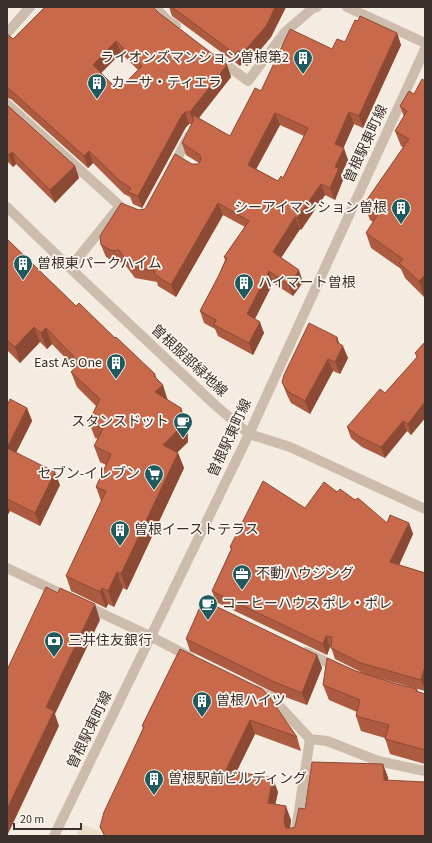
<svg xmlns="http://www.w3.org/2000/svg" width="432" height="843" viewBox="0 0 432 843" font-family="'Source Sans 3','Noto Sans JP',sans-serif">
  <rect width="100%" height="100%" fill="#f4ebe1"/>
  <path fill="#ecdcc8" d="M82,824L100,832L102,836H76Z"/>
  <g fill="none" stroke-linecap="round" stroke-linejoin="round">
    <path stroke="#cdbbac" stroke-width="10" d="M155,7L167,20L176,26
      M347,7L425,43
      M7,33L30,7
      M217,58L248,81L285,32L313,8L317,7
      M7,104L120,206L70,268
      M172,168L189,136
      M7,207L70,268L215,405L249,434L290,447L425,509
      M7,568L70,598
      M86,606L150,636L190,657
      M306,652L338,668
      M256,690L271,697L310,739L295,836
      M310,739L327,741L378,761L425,771
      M54,836L249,434L425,49"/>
  </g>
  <path fill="#ac5a40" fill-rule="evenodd" d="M169,7H286L271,37L247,66L242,63L240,66L172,16Z
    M159,13L227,65L231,77L199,118L230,136L261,91L332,49L345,42L358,21L397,33L401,45L363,128L354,124L343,148L348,160L341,175L343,180L335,200L325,195L301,230L300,229L281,258L303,282L293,296L273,283L255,319L264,333L253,355L218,336L215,329L204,323L200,311L218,277L225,260L224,257L245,227L223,215L176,297L158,286L157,282L135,278L123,262L116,263L106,257L101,245L139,210L145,209L192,164H198L199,163L186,155L182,143L192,124H189L186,127L142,208L133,204L130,197L124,194L93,163L88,168L11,99L7,98V34L13,39ZM121,53L138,70L118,90L101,73ZM280,125L304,136L283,178L278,181L256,169Z
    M409,91L424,297L405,278L401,269L371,248L366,233L373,222L370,220L364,204L404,148L401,146L395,131L404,117L400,106Z
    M7,105L75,166L79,178L55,203L16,164L13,167L7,161Z
    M7,239L76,306L156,379L168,400L187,424L188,442L177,452L178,453L184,468L127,590L123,588L114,607L108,604L106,608L71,591L66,576L101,501L96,487L106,465L100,462L94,446L98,439L95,438L89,422L96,406L77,387L71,372L75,368L52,344L47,349L40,342L20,363L7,350Z
    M337,337L339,343L348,358L340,374L333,371L310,414L291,403L287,395L282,382Z
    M425,342V418L411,435L407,431L385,458L362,447L351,438L347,427L385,393L417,358L415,353Z
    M7,406L27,408L32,421L16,452L60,485L40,526L10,511L7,516Z
    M337,492L355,500L387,523H409L413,534L399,565L425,573V691L365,674L335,659L331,647H330L327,655L216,602L212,591L231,549L230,547L305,508Z
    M186,639L317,655L322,668L307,705L277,694L190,651Z
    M180,649L297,737L301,751L255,734L236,772L278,792L275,804L291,820L290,828H292L295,827L305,809L388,777V781L425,836H104L100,827L143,728L142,726Z
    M356,671L397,684L417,689L418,692L425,694V764L390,754L385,738L361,731L356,716L357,712L329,700L323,685Z"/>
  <path fill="#8c4a34" d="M275,7H286L271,37L247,66L242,54Z
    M397,33L401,45L363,128L359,116Z
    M116,41L121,53L97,77L93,65Z
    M238,51L242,63L240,66L235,54Z
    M227,65L231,77L194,124L190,112Z
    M185,112L189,124L186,127L142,208L138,196L182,115Z
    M349,112L354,124L340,156L335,144Z
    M275,113L280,125L252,177L248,165Z
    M344,148L348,160L341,175L343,180L335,200L330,188L335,167Z
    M89,151L93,163L88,168L84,156Z
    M12,152L16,164L13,167L9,155Z
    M75,166L79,178L55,203L50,190Z
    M321,184L325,195L301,230L297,218Z
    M218,203L223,215L176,297L171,285Z
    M295,217L300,229L277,264L273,252Z
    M299,270L303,282L293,296L289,285Z
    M269,271L273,283L251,326L247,314Z
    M425,275V296L424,297L419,281Z
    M260,322L264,333L253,355L249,343Z
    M34,327L40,342L20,363L15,347Z
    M46,328L52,344L47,349L41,333Z
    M337,337L341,349L343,346L348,358L340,374L335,362Z
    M328,359L333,371L310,414L305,401Z
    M155,374L160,388L163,385L168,401L155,392L154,376Z
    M424,403L425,405V418L411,435L408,424Z
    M27,408L32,421L12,461L7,448Z
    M181,408L187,424L188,442L169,461L163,445Z
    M403,421L407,431L385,458L381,447Z
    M178,453L184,468L127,590L121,574Z
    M55,472L60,485L40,526L35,513Z
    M7,504L10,511L7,516Z
    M409,523L413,534L395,574L390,562Z
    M117,572L123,588L114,607L108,591Z
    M102,588L108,604L106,608L100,592Z
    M95,604L100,620L55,714L59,726L7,836V809L46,707Z
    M326,636L330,647L327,655L323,644Z
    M317,655L322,668L307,705L302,693Z
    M425,666V690L421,680Z
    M250,720L255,734L231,783L226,770Z
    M383,764L388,777L389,794L384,780Z
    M273,778L278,792L273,816L268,803Z
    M286,806L291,820L289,835L284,822Z"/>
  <path fill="#c8694b" stroke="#8c4a34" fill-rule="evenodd" d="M45,7H153L159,13L227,65L190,112H185L182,115L138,196L128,192L131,188L120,181L89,151L84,156L7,87V34L13,39ZM116,41L142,66L118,90L93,65Z
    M172,7H275L267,25L242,54L238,51L235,54Z
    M360,16L397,33L359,116L349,112L335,144L344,148L335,167L339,168L330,188L321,184L297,218L295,217L273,252L299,270L289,285L269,271L247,314L260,322L249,343L214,325L216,320L200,311L218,277L227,258L224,257L249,221L218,203L171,285L154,274L155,271L130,266L119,250L112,251L101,245L100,236L121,203L139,210L145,209L175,154L192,164H198L200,162L201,158L200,155L182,143L193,121V115L230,136L255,88L261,91L290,29L332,49L337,39L345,42L355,20L358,21ZM275,113L308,128L283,178L281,176L278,181L248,165Z
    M422,79L425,81V275L419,281L399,263L403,259L366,233L378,214L364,204L409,139L395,131L407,111L400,106L409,91L414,94Z
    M7,105L75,166L50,190L12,152L9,155L7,153Z
    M7,239L76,306L79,303L115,338L116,337L155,374L154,376L163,385L155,392L181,408L182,426L163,445L178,453L121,574L117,572L108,591L102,588L100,592L66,576L106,491L96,487L111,454L94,446L103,429L89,422L100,399L71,372L80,363L46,328L41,333L34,327L15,347L7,340Z
    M309,323L337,337V342L343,346L335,362L328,359L305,401L287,391L282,382L284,375Z
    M425,342V404L424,403L408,424L403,421L381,447L358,436L347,427L380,389L385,393L418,356L415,353Z
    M10,399L27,408L7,448L55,472L35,513L7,499V406Z
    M263,481L305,508L324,482L337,492L340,489L355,500L358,498L387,523L390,515L409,523L390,562L425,573V666L421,680L361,663L331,648L332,637L326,636L323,644L212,591L232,548L230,547Z
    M46,587L58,593L60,588L95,604L46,707L54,711L7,809V670Z
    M203,600L317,655L302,693L272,681L186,639Z
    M180,649L262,689L268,695L297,737L250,720L226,770L273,778L268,803L286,806L284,822L286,828H292L295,827L299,808L305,809L312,762L383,764L384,780L425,782V836H105L100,827L104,812L144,727L142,726Z
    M327,658L356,671L397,684L417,689L416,691L425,694V750L385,739L389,725L356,716L360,700L323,685Z"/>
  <defs>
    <symbol id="building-pin" viewBox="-11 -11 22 30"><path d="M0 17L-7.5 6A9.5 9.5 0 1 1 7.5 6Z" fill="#1f5a5e" stroke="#fbf5ee"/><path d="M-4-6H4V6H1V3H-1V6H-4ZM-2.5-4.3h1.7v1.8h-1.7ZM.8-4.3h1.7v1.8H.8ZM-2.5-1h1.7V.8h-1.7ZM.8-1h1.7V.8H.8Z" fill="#fff"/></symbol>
    <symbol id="cafe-pin" viewBox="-11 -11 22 30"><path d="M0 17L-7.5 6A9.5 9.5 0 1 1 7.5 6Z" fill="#1f5a5e" stroke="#fbf5ee"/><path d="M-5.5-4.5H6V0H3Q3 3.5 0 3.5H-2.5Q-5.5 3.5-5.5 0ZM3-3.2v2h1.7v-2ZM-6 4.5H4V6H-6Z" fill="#fff"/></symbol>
    <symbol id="supermarket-pin" viewBox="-11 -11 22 30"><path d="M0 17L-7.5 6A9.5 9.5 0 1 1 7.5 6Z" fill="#1f5a5e" stroke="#fbf5ee"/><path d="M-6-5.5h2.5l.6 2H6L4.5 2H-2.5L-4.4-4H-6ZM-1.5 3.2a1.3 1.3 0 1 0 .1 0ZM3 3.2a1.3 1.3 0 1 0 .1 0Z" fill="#fff"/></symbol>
    <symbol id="office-pin" viewBox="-11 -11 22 30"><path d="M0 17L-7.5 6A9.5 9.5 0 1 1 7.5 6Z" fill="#1f5a5e" stroke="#fbf5ee"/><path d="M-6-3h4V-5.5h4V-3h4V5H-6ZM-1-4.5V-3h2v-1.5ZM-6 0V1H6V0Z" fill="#fff"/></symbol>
    <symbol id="bank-pin" viewBox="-11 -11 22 30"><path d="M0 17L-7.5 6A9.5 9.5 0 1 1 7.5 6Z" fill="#1f5a5e" stroke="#fbf5ee"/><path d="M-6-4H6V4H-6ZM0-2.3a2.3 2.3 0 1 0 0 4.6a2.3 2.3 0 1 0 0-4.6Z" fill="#fff"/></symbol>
  </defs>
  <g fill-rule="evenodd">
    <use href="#building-pin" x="292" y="47" width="22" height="30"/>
    <use href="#building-pin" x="86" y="72" width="22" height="30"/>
    <use href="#building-pin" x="390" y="197" width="22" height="30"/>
    <use href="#building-pin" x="12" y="253" width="22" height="30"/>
    <use href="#building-pin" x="233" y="272" width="22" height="30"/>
    <use href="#building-pin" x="105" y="352" width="22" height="30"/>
    <use href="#cafe-pin" x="172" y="411" width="22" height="30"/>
    <use href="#supermarket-pin" x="143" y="463" width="22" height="30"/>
    <use href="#building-pin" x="109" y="519" width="22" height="30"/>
    <use href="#office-pin" x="231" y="563" width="22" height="30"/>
    <use href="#cafe-pin" x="197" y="593" width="22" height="30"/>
    <use href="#bank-pin" x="43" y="630" width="22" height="30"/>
    <use href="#building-pin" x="191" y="690" width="22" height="30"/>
    <use href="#building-pin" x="143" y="768" width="22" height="30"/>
  </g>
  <g text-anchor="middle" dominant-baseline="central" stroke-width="3.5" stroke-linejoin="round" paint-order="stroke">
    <g font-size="14" fill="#3b302b" stroke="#fbf5ee" text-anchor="start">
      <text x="289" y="58" text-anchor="end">ライオンズマンション曽根第2</text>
      <text x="111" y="83">カーサ・ティエラ</text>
      <text x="387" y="208" text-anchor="end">シーアイマンション曽根</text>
      <text x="37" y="264">曽根東パークハイム</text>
      <text x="258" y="283">ハイマート曽根</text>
      <text x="102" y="363" text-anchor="end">East As One</text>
      <text x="169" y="422" text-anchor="end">スタンスドット</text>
      <text x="140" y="474" text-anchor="end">セブン-イレブン</text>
      <text x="134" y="530">曽根イーストテラス</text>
      <text x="256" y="574">不動ハウジング</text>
      <text x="222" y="604">コーヒーハウス ポレ・ポレ</text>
      <text x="68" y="641">三井住友銀行</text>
      <text x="216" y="701">曽根ハイツ</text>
      <text x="168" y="779">曽根駅前ビルディング</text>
    </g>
    <g font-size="14" fill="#3b302b" stroke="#fbf5ee">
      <text transform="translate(366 144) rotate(-65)">曽根駅東町線</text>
      <text transform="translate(189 361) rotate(43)">曽根服部緑地線</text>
      <text transform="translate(230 438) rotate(-65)">曽根駅東町線</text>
      <text transform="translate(90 730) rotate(-64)">曽根駅東町線</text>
    </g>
  </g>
  <rect width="432" height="843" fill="none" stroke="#3b302b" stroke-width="16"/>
  <path d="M14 823v6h67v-6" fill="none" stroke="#3b302b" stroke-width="2"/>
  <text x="20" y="823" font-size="12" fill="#3b302b" stroke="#fbf5ee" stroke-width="3" paint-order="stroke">20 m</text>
</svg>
